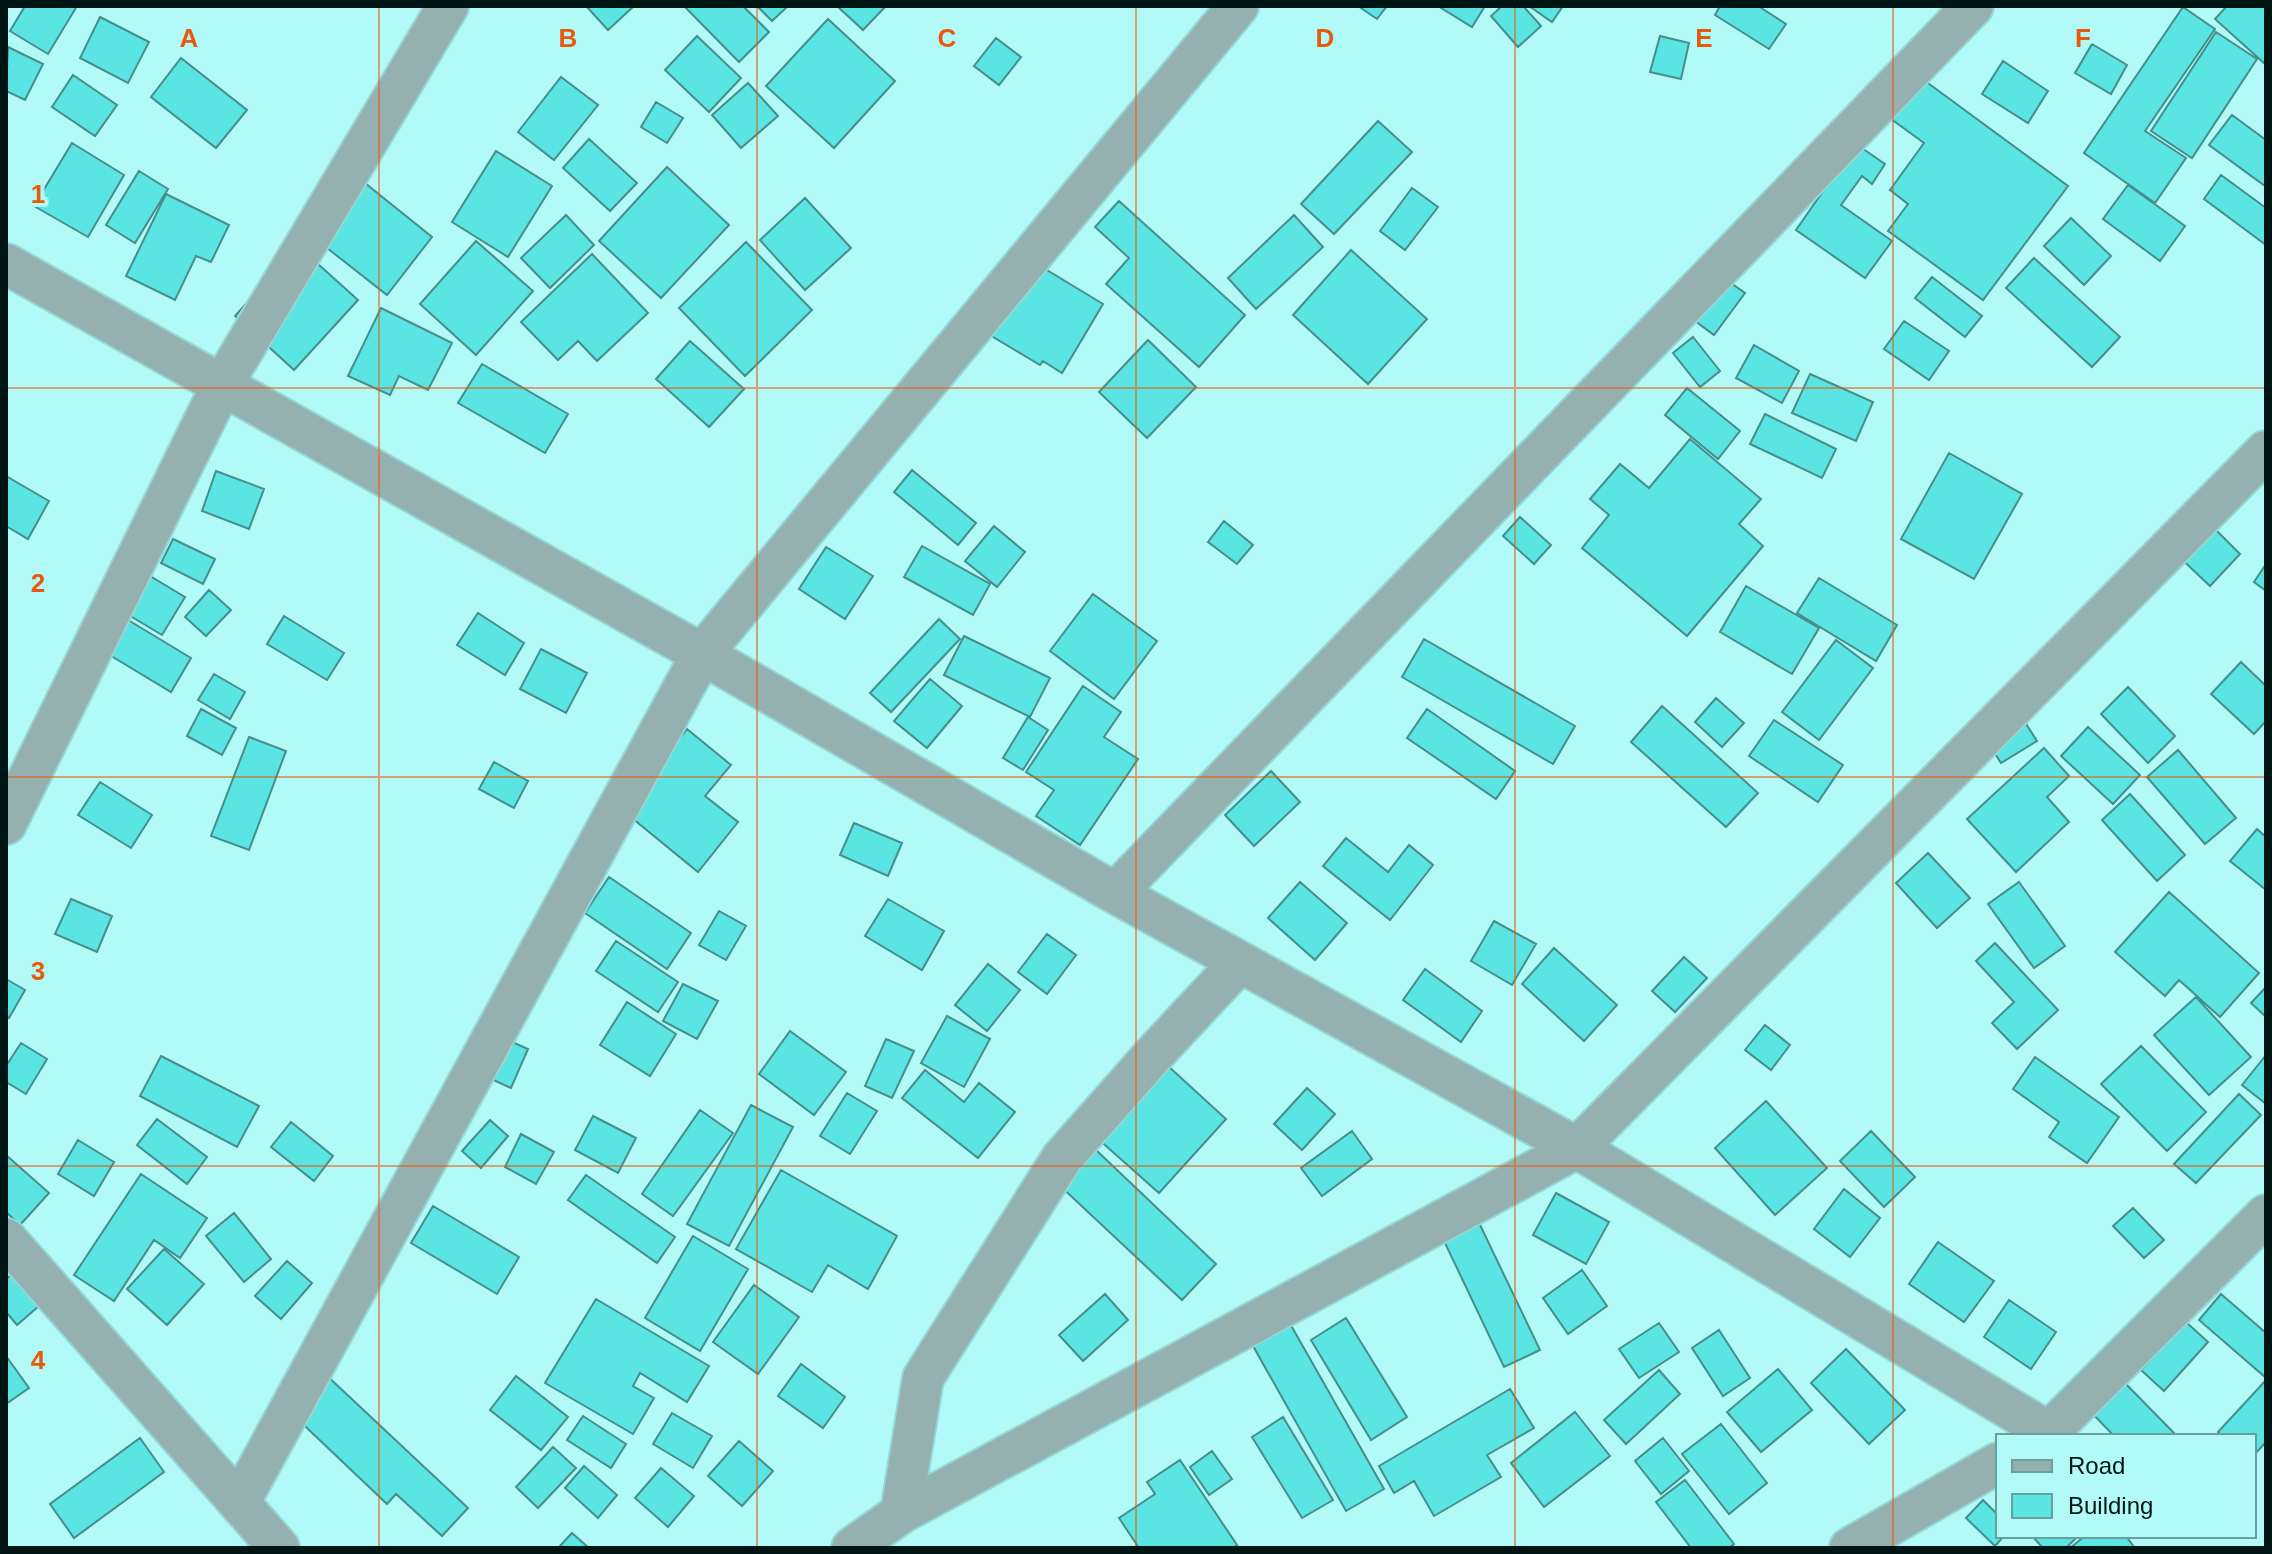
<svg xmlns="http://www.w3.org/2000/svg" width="2272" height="1554" viewBox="0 0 2272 1554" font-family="Helvetica,sans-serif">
  <rect width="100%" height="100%" fill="#b1faf8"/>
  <path fill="#5be5e2" stroke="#468e8c" stroke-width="2" d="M25,6H77L48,54L10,31Z
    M586,6H634L608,30Z
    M684,6H743L769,32L739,62Z
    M757,6H788L772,21Z
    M837,6H886L863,30Z
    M1358,6H1387L1377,19Z
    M1438,6H1485L1472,27Z
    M1502,6H1523L1541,26L1518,47L1491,16Z
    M1529,6H1563L1552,22Z
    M1720,6H1758L1786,24L1769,49L1715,15Z
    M2227,6H2266V65L2215,19Z
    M2183,7L2215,29L2145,131L2186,158L2155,203L2084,153Z
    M100,17L149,42L128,83L80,58Z
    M828,19L895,81L834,148L766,86Z
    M2216,32L2257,59L2192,158L2151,131Z
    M697,36L741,78L709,112L665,70Z
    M1660,36L1689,43L1681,79L1650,72Z
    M996,38L1021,57L999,85L974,66Z
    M2092,44L2127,65L2111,94L2075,73Z
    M8,47L43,64L25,100L6,91Z
    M181,58L247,110L216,148L151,97Z
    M2003,61L2048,91L2028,123L1982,94Z
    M73,75L117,105L95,136L52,107Z
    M1917,75L2068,186L1983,300L1888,231L1908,204L1890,190L1924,143L1887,116Z
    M561,77L598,105L554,160L518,132Z
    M748,83L778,116L741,148L712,115Z
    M656,102L683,118L667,143L641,127Z
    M2232,115L2266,140L2265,186L2209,145Z
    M1378,121L1412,152L1334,234L1301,204Z
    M589,139L637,183L610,211L563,168Z
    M72,143L124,175L88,237L34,206Z
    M1856,144L1885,164L1872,184L1862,176L1841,205L1892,241L1865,278L1796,230Z
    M496,151L552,186L508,257L452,222Z
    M667,167L729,225L661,298L599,241Z
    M139,171L168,189L135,243L106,225Z
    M2221,175L2266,208V245L2204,199Z
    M360,179L432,237L387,295L313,237Z
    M2128,185L2185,226L2160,261L2103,219Z
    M1412,188L1438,207L1405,250L1380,231Z
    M166,194L229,225L211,262L196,256L175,300L126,276Z
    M805,198L851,248L805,290L760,240Z
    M1119,201L1245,315L1199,367L1106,284L1129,258L1095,227Z
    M566,215L594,245L550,288L521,258Z
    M1294,215L1323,247L1256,309L1228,278Z
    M2071,218L2111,256L2084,285L2044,246Z
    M476,241L533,291L476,355L420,304Z
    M746,242L812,310L745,376L679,308Z
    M298,246L358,300L294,370L235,316Z
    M1351,250L1427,319L1368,384L1293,315Z
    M592,254L648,313L597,361L578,341L558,360L521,322Z
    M1027,258L1103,304L1062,373L1043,361L1040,365L983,331Z
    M2034,258L2120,337L2092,367L2006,288Z
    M1721,276L1745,293L1714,335L1691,318Z
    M1932,277L1982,316L1965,337L1915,298Z
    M381,308L452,343L428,390L399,376L390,395L348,376Z
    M1904,321L1949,351L1929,380L1884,349Z
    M1693,337L1720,371L1700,387L1673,353Z
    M1148,340L1196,387L1147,438L1099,392Z
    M690,341L744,389L709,427L656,379Z
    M1754,345L1799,371L1782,403L1736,378Z
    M482,364L568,414L545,453L458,403Z
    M1810,374L1873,402L1856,441L1792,413Z
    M1687,388L1740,431L1718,459L1665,415Z
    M1765,414L1836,449L1822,478L1750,444Z
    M1690,439L1761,499L1739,524L1763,546L1687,636L1582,548L1609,515L1590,499L1620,464L1649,488Z
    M1949,453L2022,494L1974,579L1901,539Z
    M912,470L976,523L958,545L894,492Z
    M216,471L264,489L249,529L202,511Z
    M6,476L49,501L28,539L6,526Z
    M1520,517L1551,545L1534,564L1503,536Z
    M2205,519L2240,554L2210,586L2174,552Z
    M1224,521L1253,545L1237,564L1208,542Z
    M994,526L1025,552L997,587L965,561Z
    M173,539L215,559L203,584L161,563Z
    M922,546L990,584L973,615L904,577Z
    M826,547L873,576L845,619L799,589Z
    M2266,564V591L2254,582Z
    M150,576L185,597L162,635L127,614Z
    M1819,578L1897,625L1876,661L1797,613Z
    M1746,586L1819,628L1792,674L1720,632Z
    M209,590L231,610L206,636L185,617Z
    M1093,594L1157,641L1114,699L1050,651Z
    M478,613L524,643L505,675L457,645Z
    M284,616L344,653L327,680L267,644Z
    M939,619L960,639L891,712L870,693Z
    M128,620L191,658L171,692L108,654Z
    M964,636L1050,678L1030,717L944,675Z
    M1424,639L1575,726L1553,764L1402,677Z
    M1836,640L1873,668L1819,740L1782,712Z
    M541,649L587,673L566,713L520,689Z
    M2241,662L2266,686V721L2254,734L2211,694Z
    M214,674L245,692L230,719L198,700Z
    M930,679L962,706L927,748L894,721Z
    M1083,686L1121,712L1104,737L1138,759L1080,845L1036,816L1054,790L1026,772Z
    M2128,687L2175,736L2148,763L2101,714Z
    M1716,698L1744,723L1722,747L1695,722Z
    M1662,706L1758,793L1726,827L1631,742Z
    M201,709L236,728L222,755L187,736Z
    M1427,709L1515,771L1496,799L1407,738Z
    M2021,716L2037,741L2001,763L1985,738Z
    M1028,717L1048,730L1023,770L1003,758Z
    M1774,720L1843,765L1818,802L1749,756Z
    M2088,727L2140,775L2113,804L2061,756Z
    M687,729L731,765L705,796L738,822L698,872L621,809Z
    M249,737L286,751L249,850L211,836Z
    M2044,748L2069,776L2047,797L2069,822L2016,872L1967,819Z
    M2178,750L2236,818L2205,844L2147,777Z
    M494,762L528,781L514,808L479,789Z
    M1271,771L1300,802L1254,846L1225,815Z
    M100,782L152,815L131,848L78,815Z
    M2130,794L2185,855L2157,881L2102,820Z
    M854,823L902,843L888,876L840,855Z
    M2257,829L2266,837V890L2230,861Z
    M1346,838L1388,872L1409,845L1433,865L1390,920L1323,866Z
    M1928,853L1970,898L1937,928L1896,883Z
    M609,877L691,933L667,969L585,913Z
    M1300,882L1347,923L1315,960L1268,918Z
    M2019,882L2065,946L2034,968L1988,904Z
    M2169,892L2259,973L2220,1017L2179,980L2165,996L2115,952Z
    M71,899L112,916L97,952L55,934Z
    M888,899L944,931L922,970L865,936Z
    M719,911L746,926L726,960L699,945Z
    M1494,921L1536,944L1512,985L1471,961Z
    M1047,934L1076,955L1047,994L1018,972Z
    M616,941L678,982L658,1012L596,971Z
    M1995,943L2058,1010L2017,1049L1992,1023L2014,1002L1976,961Z
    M1554,948L1617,1005L1584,1041L1522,984Z
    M1684,957L1707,978L1675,1012L1652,991Z
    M988,964L1020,990L987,1031L955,1005Z
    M1425,969L1482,1011L1461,1042L1403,1000Z
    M6,979L25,990L9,1018L6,1016Z
    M683,984L718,1001L697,1039L663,1021Z
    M2266,987V1017L2251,1003Z
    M2196,997L2251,1057L2209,1095L2154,1035Z
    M627,1002L676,1034L650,1076L600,1045Z
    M947,1016L990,1039L964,1087L921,1063Z
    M1765,1025L1790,1045L1771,1070L1745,1050Z
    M790,1031L846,1072L814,1115L759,1074Z
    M490,1032L528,1049L511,1088L472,1070Z
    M886,1039L914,1051L892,1098L865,1086Z
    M21,1043L47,1059L26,1094L6,1082V1066Z
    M2141,1046L2206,1112L2167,1151L2101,1084Z
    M1156,1055L1226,1119L1159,1193L1088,1130Z
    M2266,1055V1104L2242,1085Z
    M161,1056L259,1106L237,1147L140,1096Z
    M2035,1057L2119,1117L2087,1163L2049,1137L2059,1122L2013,1089Z
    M925,1070L964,1102L979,1083L1015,1112L978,1158L902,1098Z
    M1307,1088L1335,1114L1302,1150L1274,1124Z
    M847,1093L877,1111L850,1154L820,1136Z
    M2239,1094L2261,1115L2196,1183L2174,1164Z
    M1766,1101L1827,1168L1775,1215L1715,1148Z
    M751,1105L793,1127L729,1246L687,1224Z
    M700,1110L733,1133L673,1216L642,1194Z
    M593,1116L636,1138L618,1173L575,1150Z
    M157,1119L207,1157L187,1184L137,1145Z
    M490,1120L508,1136L481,1168L462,1151Z
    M291,1122L333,1156L314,1181L271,1147Z
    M1076,1131L1216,1264L1182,1300L1041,1168Z
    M1352,1131L1372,1159L1322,1196L1301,1168Z
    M1871,1131L1915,1177L1884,1207L1840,1161Z
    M521,1134L554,1152L536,1184L505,1167Z
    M78,1140L114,1162L94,1196L58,1174Z
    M6,1155L49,1193L20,1225L6,1212Z
    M781,1170L897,1236L868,1289L828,1265L812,1292L736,1249Z
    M141,1174L207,1218L180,1258L154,1240L114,1301L74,1275Z
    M586,1175L675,1237L657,1263L568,1200Z
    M1844,1189L1880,1218L1850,1257L1814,1229Z
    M1556,1193L1609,1222L1586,1264L1533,1235Z
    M433,1206L519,1257L497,1294L411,1243Z
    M1471,1206L1540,1350L1504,1367L1436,1224Z
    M2133,1208L2164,1240L2144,1258L2113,1226Z
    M234,1213L271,1259L244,1282L206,1236Z
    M693,1236L748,1269L700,1351L645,1318Z
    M1938,1242L1994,1281L1964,1322L1909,1284Z
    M164,1249L204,1284L167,1325L127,1289Z
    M287,1261L312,1283L281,1319L255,1296Z
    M1582,1270L1607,1306L1568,1334L1543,1298Z
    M13,1274L39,1306L17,1325L6,1312V1279Z
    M754,1285L799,1317L758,1374L713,1342Z
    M1105,1294L1128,1320L1083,1361L1059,1335Z
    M2221,1294L2266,1333L2265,1377L2199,1320Z
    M596,1299L709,1366L687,1402L640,1373L633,1386L654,1398L633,1434L545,1383Z
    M1276,1299L1384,1489L1346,1511L1239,1321Z
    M2009,1300L2056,1332L2031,1369L1984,1337Z
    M1346,1318L1407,1417L1371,1440L1311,1340Z
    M2186,1322L2208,1342L2164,1391L2141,1370Z
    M1659,1323L1679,1352L1639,1378L1619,1349Z
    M1719,1330L1750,1378L1723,1396L1692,1348Z
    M1846,1349L1905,1410L1869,1444L1811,1383Z
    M6,1356L29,1388L6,1404Z
    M801,1364L845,1397L823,1428L778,1396Z
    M1778,1369L1812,1410L1761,1452L1727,1412Z
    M1659,1370L1680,1394L1626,1444L1604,1420Z
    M324,1373L468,1508L442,1536L396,1494L387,1504L288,1410Z
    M516,1376L568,1417L541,1450L490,1410Z
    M2119,1377L2177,1436H2114L2087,1408Z
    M2266,1380V1442L2254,1455V1436H2222L2218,1432Z
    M1510,1389L1534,1428L1487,1455L1501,1477L1434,1516L1414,1481L1394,1493L1379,1466Z
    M1575,1412L1610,1456L1544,1507L1511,1463Z
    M672,1413L712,1436L693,1468L653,1444Z
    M583,1416L626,1444L611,1468L567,1440Z
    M1283,1417L1333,1500L1302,1518L1252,1437Z
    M1721,1424L1767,1483L1729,1514L1682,1454Z
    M140,1438L164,1472L74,1538L50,1504Z
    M1663,1438L1689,1471L1661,1494L1635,1461Z
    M739,1441L773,1471L742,1506L708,1476Z
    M553,1447L576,1468L538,1508L516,1487Z
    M1212,1451L1232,1479L1209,1495L1190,1467Z
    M1180,1460L1237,1545L1232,1548H1139L1119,1518L1155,1494L1147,1482Z
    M584,1466L617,1495L598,1518L565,1488Z
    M661,1468L694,1496L668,1527L635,1498Z
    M1685,1480L1734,1544L1729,1548H1691L1656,1502Z
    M1983,1500L1998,1515V1536H2004L1995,1546L1966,1518Z
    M572,1533L589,1548H558Z
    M2032,1536H2072L2075,1539L2066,1548H2043Z
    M2085,1536H2126L2134,1547L2070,1548Z"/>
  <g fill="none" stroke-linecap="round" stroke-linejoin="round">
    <defs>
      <path id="street" d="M6,264L702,654L1115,893L1577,1148L2050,1433
        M6,824L222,385L448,6
        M1115,893L1973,6
        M6,1239L279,1548
        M2045,1436L2266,1215
        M239,1503L702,654L1238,6
        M901,1513L923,1378L1062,1158L1155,1053L1240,962
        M852,1548L901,1513L1577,1148L2266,451
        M1850,1548L1998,1463"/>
    </defs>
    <use href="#street" stroke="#95d6d4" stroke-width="44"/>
    <use href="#street" stroke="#94b1b0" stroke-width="40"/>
  </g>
  <path fill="none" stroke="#e8590c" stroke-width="2" stroke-opacity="0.55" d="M379,6V1548M757,6V1548M1136,6V1548M1515,6V1548M1893,6V1548M6,388H2266M6,777H2266M6,1166H2266"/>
  <g font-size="26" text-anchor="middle" font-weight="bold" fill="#e8590c" stroke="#b1faf8" stroke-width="8" stroke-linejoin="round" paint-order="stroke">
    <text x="189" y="47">A</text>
    <text x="568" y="47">B</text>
    <text x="947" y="47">C</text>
    <text x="1325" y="47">D</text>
    <text x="1704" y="47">E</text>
    <text x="2083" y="47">F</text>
    <text x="38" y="203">1</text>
    <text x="38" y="592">2</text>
    <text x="38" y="980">3</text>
    <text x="38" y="1369">4</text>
  </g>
  <rect width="2272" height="1554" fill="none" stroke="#001615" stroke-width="16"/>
  <rect x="1996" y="1434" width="260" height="104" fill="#b1faf8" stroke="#6a9f9d" stroke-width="2"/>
  <rect x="2012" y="1460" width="40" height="12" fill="#94b1b0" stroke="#6a9f9d" stroke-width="2"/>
  <text x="2068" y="1474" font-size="24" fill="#001615">Road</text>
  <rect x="2012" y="1494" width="40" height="24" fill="#5be5e2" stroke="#6a9f9d" stroke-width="2"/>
  <text x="2068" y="1514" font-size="24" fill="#001615">Building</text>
</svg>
